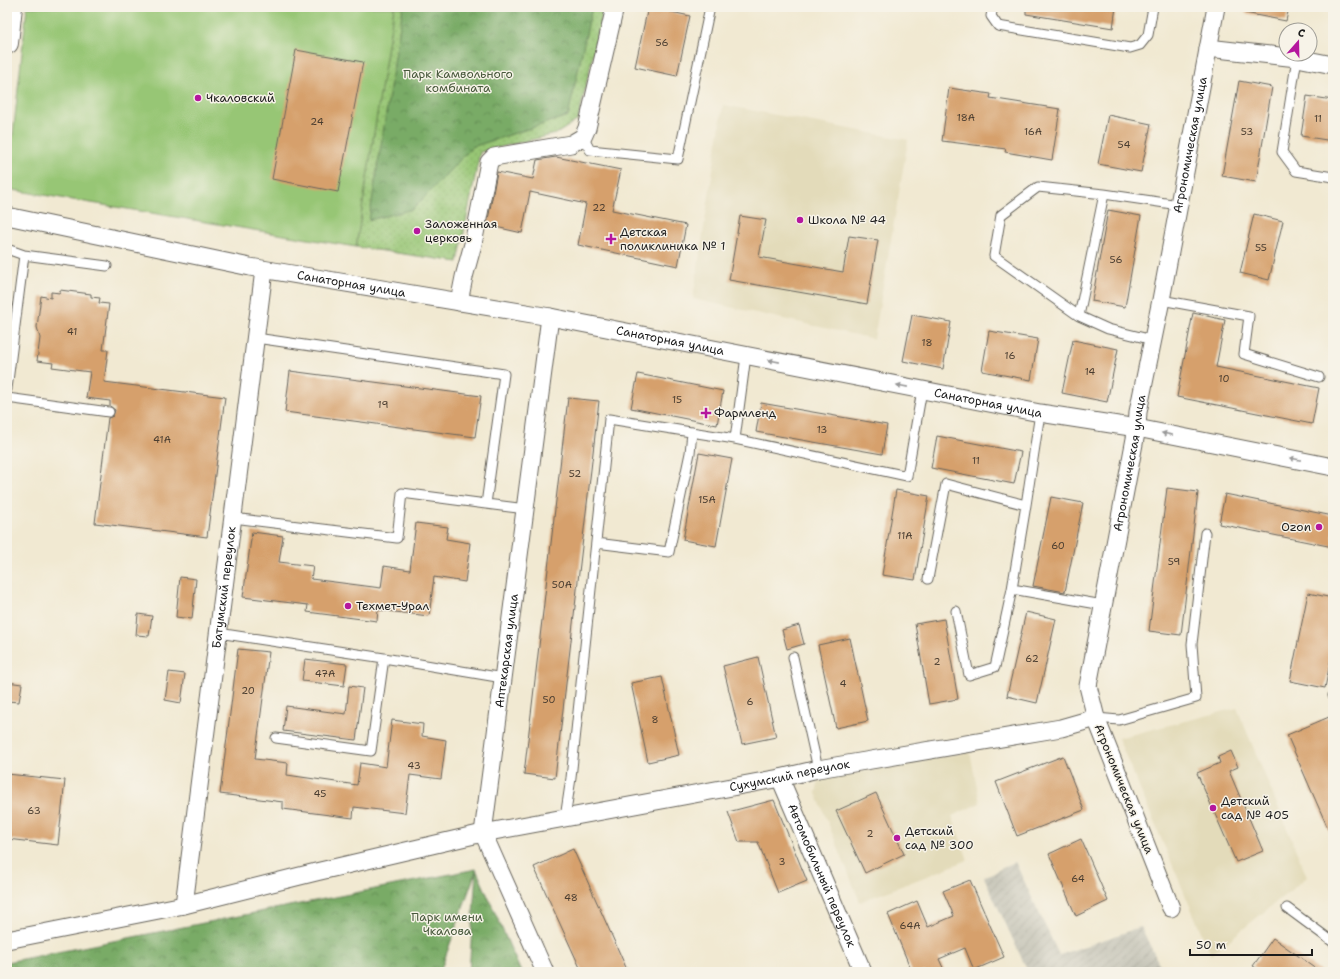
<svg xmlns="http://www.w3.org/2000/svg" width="1340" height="979" viewBox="0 0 1340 979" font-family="'Shantell Sans',sans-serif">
  <defs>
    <pattern id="industrial-furrows" width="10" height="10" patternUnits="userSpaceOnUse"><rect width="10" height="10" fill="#c6c5b8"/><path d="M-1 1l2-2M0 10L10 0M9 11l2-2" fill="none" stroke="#aaa99e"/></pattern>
    <pattern id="green-dots" width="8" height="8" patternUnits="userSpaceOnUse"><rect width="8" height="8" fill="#97c674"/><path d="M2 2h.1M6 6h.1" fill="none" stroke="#82aa64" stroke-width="1.8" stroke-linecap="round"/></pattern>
    <pattern id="forest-crowns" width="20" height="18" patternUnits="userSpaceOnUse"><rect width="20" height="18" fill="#79ab66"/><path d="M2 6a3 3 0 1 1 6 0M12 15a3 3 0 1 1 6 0" fill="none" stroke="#628a53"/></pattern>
  </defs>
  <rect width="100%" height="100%" fill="#f7f3e8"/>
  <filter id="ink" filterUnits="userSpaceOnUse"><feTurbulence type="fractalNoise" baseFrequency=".025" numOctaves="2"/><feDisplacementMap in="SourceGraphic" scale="8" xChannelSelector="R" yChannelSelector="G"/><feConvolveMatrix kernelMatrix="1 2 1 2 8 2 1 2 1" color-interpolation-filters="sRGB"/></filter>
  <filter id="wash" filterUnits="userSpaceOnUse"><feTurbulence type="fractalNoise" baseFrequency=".012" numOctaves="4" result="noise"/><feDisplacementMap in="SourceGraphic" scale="16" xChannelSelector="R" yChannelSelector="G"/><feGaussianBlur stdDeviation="0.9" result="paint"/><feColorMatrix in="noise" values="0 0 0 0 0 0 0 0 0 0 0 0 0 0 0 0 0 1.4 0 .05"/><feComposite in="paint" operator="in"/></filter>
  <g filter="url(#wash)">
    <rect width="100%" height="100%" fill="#f1e9d2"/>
    <path fill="#e3dbba" d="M723,105L908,140L874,339L693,299Z
      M1237,708L1307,877L1211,955L1118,738Z
      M970,752L980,803L952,816L968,860L860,902L816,793L819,780Z"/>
    <path fill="url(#industrial-furrows)" d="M1015,862L1059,955L1141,927L1163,972H1028L984,877Z"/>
    <path fill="url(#green-dots)" stroke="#5a7148" d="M394,7H604L578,120L556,134L480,152L458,262L356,247Z"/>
    <path fill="url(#forest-crowns)" stroke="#4a6441" d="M403,7H592L568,116L472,147L413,209L369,220Z
      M476,869L521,972H469L476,871L440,972H7V962Z"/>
    <path fill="#97c674" stroke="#5a7148" d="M27,7H394L356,247L7,189Z"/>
    <g id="blocks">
      <path fill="#d6a06c" d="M648,7L690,16L677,76L635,67Z
        M1026,7H1116L1113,28L1026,14Z
        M1246,7H1289L1286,21L1245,13Z
        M296,50L363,62L338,192L272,179Z
        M1239,81L1272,87L1256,182L1222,176Z
        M949,88L991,94L990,98L1060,109L1052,160L1005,152L1006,149L942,141Z
        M1307,96L1333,100V141L1301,136Z
        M1108,115L1151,124L1141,172L1098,164Z
        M556,157L621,170L612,210L686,225L678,266L578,245L586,204L530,192L522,233L487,225L497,172L533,179L537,160Z
        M1108,210L1141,216L1125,307L1092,301Z
        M1254,214L1283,221L1269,280L1240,273Z
        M740,216L766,220L759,257L843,272L849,236L878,240L867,304L729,280Z
        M60,290L91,294V297L100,298L99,303L109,304L103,350H108L104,382L225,397L207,537L95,523L108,418L113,416L115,410L110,406V401L86,398L90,372L52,367L53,363L37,361L40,338L37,327L41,296L51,298V292L60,293Z
        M1193,313L1225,320L1216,367L1319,388L1312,424L1177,397Z
        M912,315L951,322L943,369L903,361Z
        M989,331L1038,339L1031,380L982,371Z
        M1073,340L1118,349L1107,402L1062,393Z
        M290,371L481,396L475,437L285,412Z
        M638,374L723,391L717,425L631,408Z
        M568,398L599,401L555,778L524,774Z
        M761,403L887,425L882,454L756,432Z
        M937,436L1021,452L1014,484L931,468Z
        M699,453L732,459L716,546L683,540Z
        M1167,488L1198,492L1181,635L1149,631Z
        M896,490L929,496L915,580L882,575Z
        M1225,494L1333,516V547L1219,524Z
        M1051,497L1083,503L1065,592L1033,586Z
        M416,523L448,527L446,539L470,543L465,582L434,577L429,616L378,610L377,621L307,612L308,605L243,597L252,532L283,536L279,562L313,566L311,579L381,588L384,566L410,570Z
        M180,577L196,579L192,619L176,617Z
        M1308,593L1333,598V648L1325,688L1290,681Z
        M1026,612L1056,619L1037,703L1007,696Z
        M138,614L152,616L149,636L136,635Z
        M944,619L958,699L929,704L915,624Z
        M799,625L804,644L787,649L782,630Z
        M850,638L868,721L836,728L818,645Z
        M238,649L269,652L255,759L288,763L287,775L357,785L360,763L386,767L392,720L423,724L422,736L446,740L441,779L410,775L405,813L354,807L353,818L283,809V802L220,794Z
        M758,657L776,737L742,744L723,666Z
        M305,659L347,664L344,686L302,681Z
        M169,672L185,674L181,703L165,700Z
        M662,677L679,755L648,762L631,683Z
        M7,682L22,684L19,702L7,701Z
        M349,686L363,688L356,740L283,731L286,706L346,714Z
        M1329,717L1333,726V840L1287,735Z
        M1231,751L1238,767L1229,771L1263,851L1236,862L1197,773L1220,763L1218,757Z
        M1063,756L1084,810L1017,836L996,782Z
        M7,774L65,780L58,845L7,839Z
        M876,793L904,854L865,873L836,811Z
        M774,800L807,881L778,893L758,842H739L728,812Z
        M1081,839L1108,901L1076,916L1049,854Z
        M573,849L608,927L628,972H582L534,867Z
        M970,880L1004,957L974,970L965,948L939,959L945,972H912L888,914L917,901L928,927L954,916L943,891Z
        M1273,938L1321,972H1262L1253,966Z"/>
    </g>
  </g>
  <g filter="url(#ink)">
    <use href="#blocks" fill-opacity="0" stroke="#67645c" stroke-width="1"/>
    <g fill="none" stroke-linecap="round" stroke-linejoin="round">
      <defs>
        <path id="lane" d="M993,7L991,16L998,26L1130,48L1140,45L1148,35L1153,7
          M1297,58L1282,152L1296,171L1333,177
          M583,137L590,150L678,159L710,7
          M7,249L24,255
          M1161,300L1249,316L1244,354L1319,377
          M1079,316L994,256L1001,215L1038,187L1104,194
          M1153,340L1108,329L1079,316L1104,194L1179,205
          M746,356L735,439L907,476L922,390
          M7,389L24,255L107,266
          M7,398L109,412
          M486,504L526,509
          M1026,505L1040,413
          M233,518L397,538L402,493L486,504L504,374L256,338
          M596,543L669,552L690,453L692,432
          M928,579L946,484L1026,505L1012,589L995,667L969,675L956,611
          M1012,589L1103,605
          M218,633L384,658L503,678
          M793,657L818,769
          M1333,696V695
          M1096,718L1119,720L1196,698L1192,644L1205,533
          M276,738L371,751L384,658
          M565,818L571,778L609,419L735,439
          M1287,908L1333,942"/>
        <g id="street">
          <path d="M1208,48L1297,58L1333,65"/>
          <path id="s1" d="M7,216L250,267L550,317L1040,413L1137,428L1333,467"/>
          <path d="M459,302L464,277L473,244L489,162L494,157L571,144L583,137L587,128L615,7"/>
          <path id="s2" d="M780,778L863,972"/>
          <path id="s3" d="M184,905L264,270"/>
          <path id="s4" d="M1171,908L1096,718L1088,686L1137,428L1138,412L1161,300L1216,7"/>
          <path id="s5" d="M7,940L184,905L316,872L483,833L780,778L818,769L1061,728L1096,718"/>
          <path id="s6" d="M545,972L483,833L550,317"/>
        </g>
        <path id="secondary" d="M7,43L11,7"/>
      </defs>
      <use href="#lane" stroke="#67645c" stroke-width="11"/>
      <use href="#street" stroke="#67645c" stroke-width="19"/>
      <use href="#secondary" stroke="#67645c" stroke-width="24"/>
      <use href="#lane" stroke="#fff" stroke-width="9"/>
      <use href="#street" stroke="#fff" stroke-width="17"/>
      <use href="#secondary" stroke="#fff" stroke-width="22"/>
    </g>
    <defs><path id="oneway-solid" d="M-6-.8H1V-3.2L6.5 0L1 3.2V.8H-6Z"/></defs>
    <g fill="#999">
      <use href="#oneway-solid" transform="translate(774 361) rotate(-169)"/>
      <use href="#oneway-solid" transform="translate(902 386) rotate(-169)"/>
      <use href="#oneway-solid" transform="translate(1167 434) rotate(-169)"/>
      <use href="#oneway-solid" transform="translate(1295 459) rotate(-169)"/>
    </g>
  </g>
  <g fill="#b5179e" stroke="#f7f3e8" stroke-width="1.5">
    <circle cx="198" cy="98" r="4"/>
    <circle cx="800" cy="220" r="4"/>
    <circle cx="417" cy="231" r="4"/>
    <path d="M609 233h4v4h4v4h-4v4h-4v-4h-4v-4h4z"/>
    <path d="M704 407h4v4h4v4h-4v4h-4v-4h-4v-4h4z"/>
    <circle cx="1319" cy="527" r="4"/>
    <circle cx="348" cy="606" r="4"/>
    <circle cx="1213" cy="808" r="4"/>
    <circle cx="897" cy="838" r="4"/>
  </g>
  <g text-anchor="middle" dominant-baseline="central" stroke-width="3" stroke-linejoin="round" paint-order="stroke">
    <g font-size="10" fill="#4a3d30">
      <text x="662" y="42">56</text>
      <text x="966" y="117">18А</text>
      <text x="1318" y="118">11</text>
      <text x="317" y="121">24</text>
      <text x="1033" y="131">16А</text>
      <text x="1247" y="131">53</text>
      <text x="1124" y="144">54</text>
      <text x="599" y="207">22</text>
      <text x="1261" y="247">55</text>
      <text x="1116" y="259">56</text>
      <text x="72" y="331">41</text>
      <text x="927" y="342">18</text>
      <text x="1010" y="355">16</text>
      <text x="1090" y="371">14</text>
      <text x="1224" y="378">10</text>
      <text x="677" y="399">15</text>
      <text x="383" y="404">19</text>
      <text x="822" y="429">13</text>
      <text x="162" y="439">41А</text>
      <text x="976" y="460">11</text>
      <text x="575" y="473">52</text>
      <text x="707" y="499">15А</text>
      <text x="905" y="535">11А</text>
      <text x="1058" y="545">60</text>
      <text x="1174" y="561">59</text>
      <text x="562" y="584">50А</text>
      <text x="1032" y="658">62</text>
      <text x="937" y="661">2</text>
      <text x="325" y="673">47А</text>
      <text x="843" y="683">4</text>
      <text x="248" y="690">20</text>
      <text x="549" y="699">50</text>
      <text x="750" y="701">6</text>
      <text x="655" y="719">8</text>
      <text x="414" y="765">43</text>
      <text x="320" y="793">45</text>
      <text x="34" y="810">63</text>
      <text x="870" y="833">2</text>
      <text x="782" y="861">3</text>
      <text x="1078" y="878">64</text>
      <text x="571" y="897">48</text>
      <text x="910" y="925">64А</text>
    </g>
    <g font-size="12" fill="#47583b" stroke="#f7f3e8">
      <text x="458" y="74">Парк Камвольного<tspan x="458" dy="14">комбината</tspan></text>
      <text x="447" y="917">Парк имени<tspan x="447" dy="14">Чкалова</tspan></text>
    </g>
    <g font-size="12" fill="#1c1c1c" stroke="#f7f3e8" text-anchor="start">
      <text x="206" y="98">Чкаловский</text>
      <text x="808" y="220">Школа № 44</text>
      <text x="425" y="224">Заложенная<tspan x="425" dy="14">церковь</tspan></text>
      <text x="620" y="232">Детская<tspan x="620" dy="14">поликлиника № 1</tspan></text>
      <text x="714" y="413">Фармленд</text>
      <text x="1311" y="527" text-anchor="end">Ozon</text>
      <text x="356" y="606">Техмет-Урал</text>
      <text x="1221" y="801">Детский<tspan x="1221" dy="14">сад № 405</tspan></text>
      <text x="905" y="831">Детский<tspan x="905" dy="14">сад № 300</tspan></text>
    </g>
    <g font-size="12" fill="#1c1c1c" stroke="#f7f3e8">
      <text stroke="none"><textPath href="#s4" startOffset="788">Агрономическая улица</textPath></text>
      <text stroke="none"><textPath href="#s1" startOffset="351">Санаторная улица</textPath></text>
      <text stroke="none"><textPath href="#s1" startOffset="675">Санаторная улица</textPath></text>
      <text stroke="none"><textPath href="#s1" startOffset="999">Санаторная улица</textPath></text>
      <text stroke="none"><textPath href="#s4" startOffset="464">Агрономическая улица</textPath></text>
      <text stroke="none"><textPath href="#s3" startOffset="320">Батумский переулок</textPath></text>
      <text stroke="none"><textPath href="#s6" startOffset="336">Аптекарская улица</textPath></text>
      <text stroke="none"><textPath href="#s5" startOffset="800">Сухумский переулок</textPath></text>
      <text transform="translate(1124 789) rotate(68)">Агрономическая улица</text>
      <text stroke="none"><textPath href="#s2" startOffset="106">Автомобильный переулок</textPath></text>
    </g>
  </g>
  <rect width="1340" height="979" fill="none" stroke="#f7f3e8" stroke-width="24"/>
  <g transform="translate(1298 42) rotate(20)"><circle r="19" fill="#f7f3e8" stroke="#9f9d96"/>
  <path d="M0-3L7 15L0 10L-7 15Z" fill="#b5179e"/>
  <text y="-6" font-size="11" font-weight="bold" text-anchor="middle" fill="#1c1c1c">С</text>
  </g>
  <path d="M1190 949v6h122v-6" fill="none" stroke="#1c1c1c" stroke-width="2"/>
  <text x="1196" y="949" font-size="12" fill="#1c1c1c" stroke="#f7f3e8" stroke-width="3" paint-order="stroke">50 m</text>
</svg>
